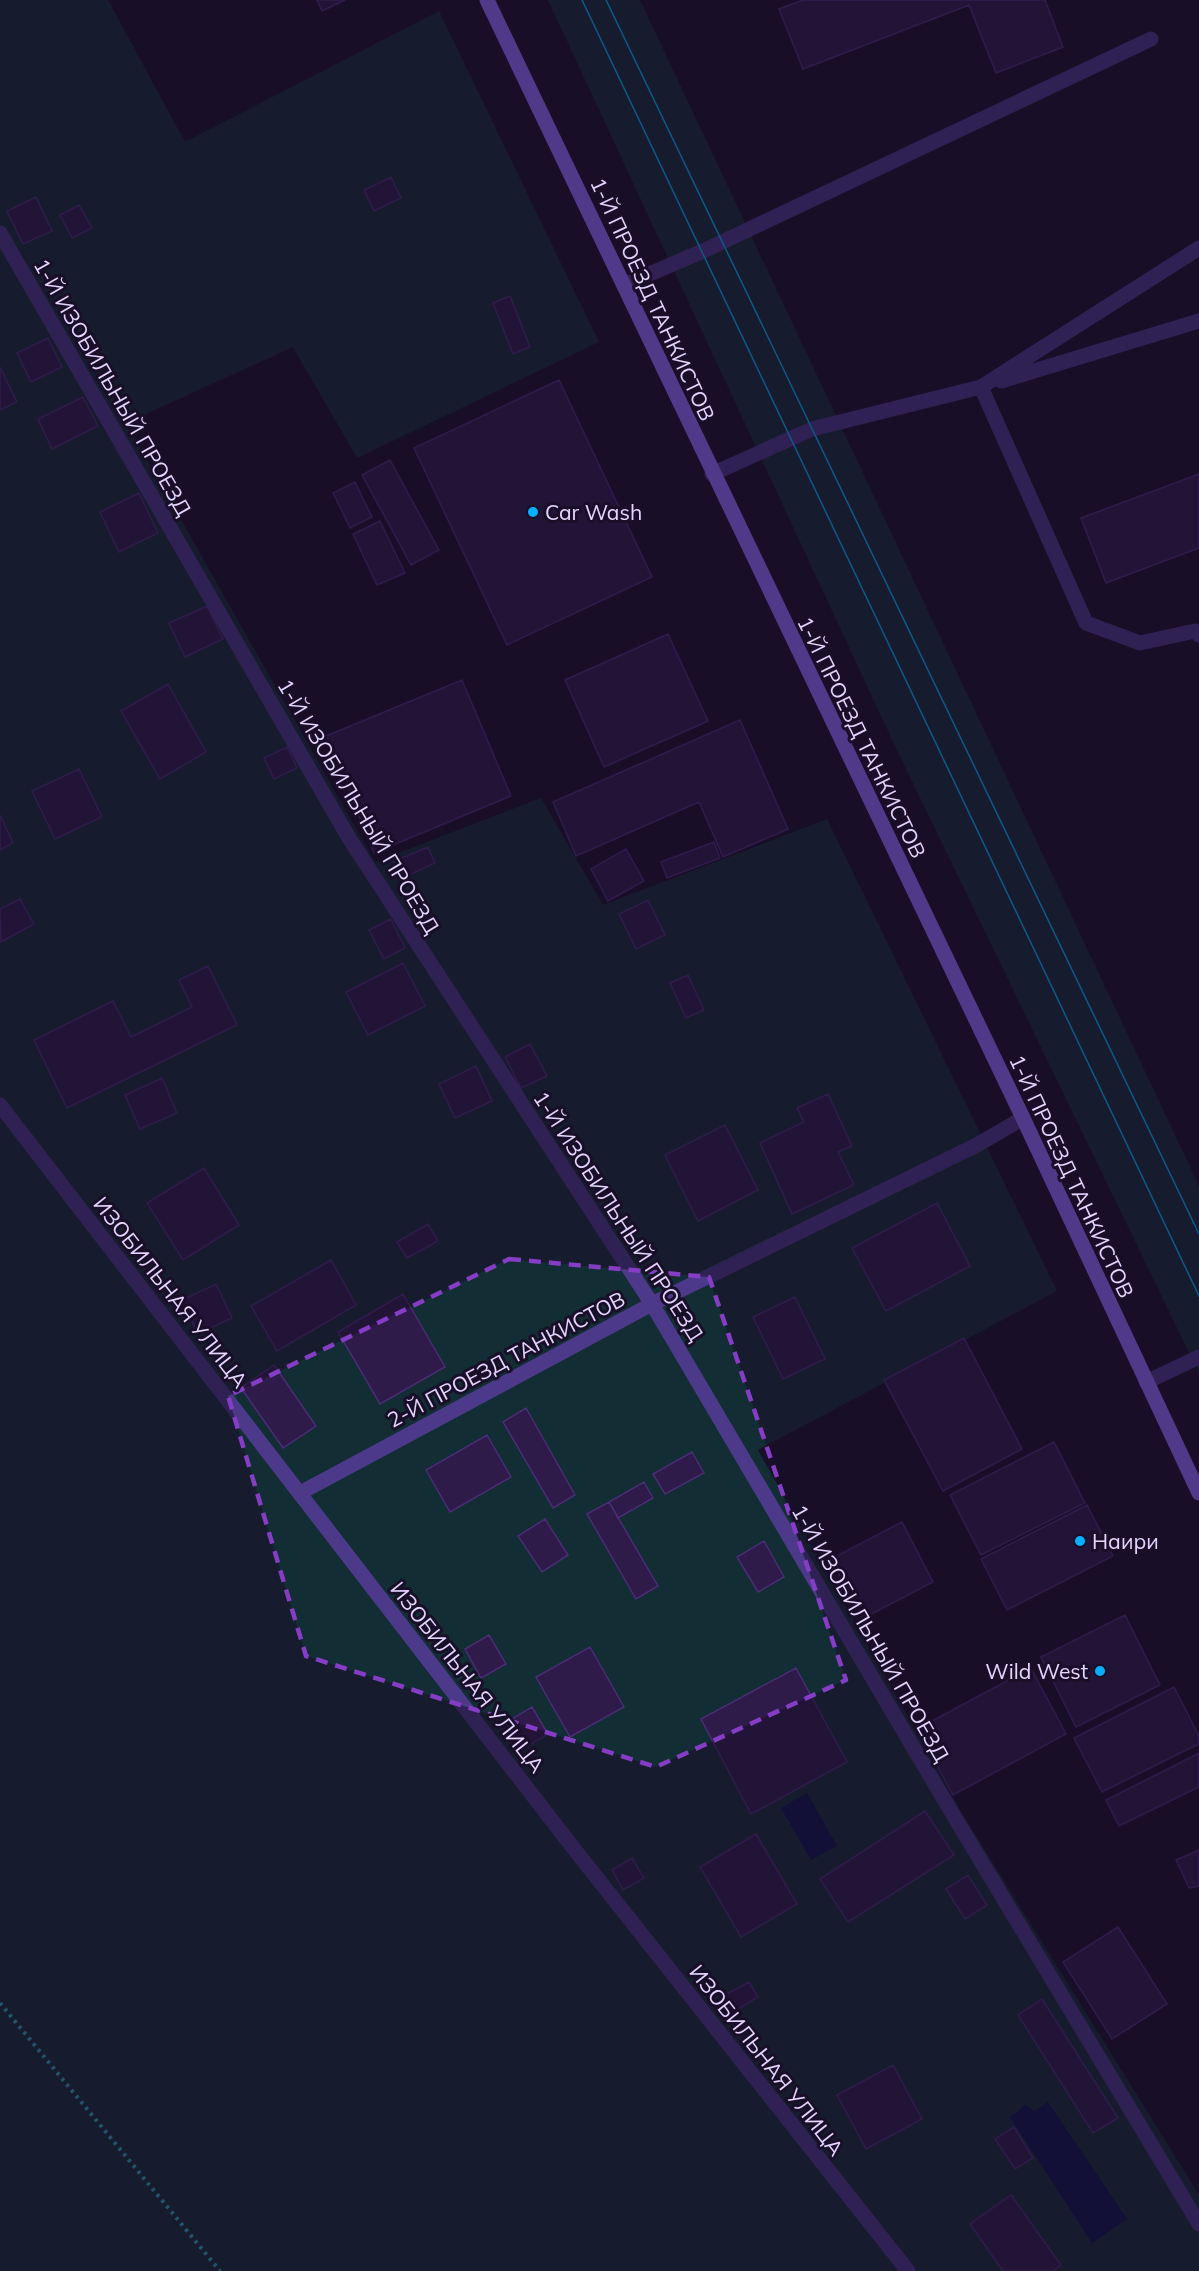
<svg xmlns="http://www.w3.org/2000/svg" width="1199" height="2271" viewBox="0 0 1199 2271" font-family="Mulish,sans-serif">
  <rect width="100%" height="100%" fill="#190f28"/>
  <path fill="#122d33" d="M0,0H108L185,142L439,11L599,342L357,458L293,347L126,423L375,862L541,798L603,905L827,819L1057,1291L758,1450L960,1810L1199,2195V2271H0Z
    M548,0H640L1199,1186V1373L895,746Z"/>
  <path fill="#091248" d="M807,1793L837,1846L811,1860L781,1808Z
    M1048,2102L1127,2219L1092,2243L1010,2117L1025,2105L1035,2111Z"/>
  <path fill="#2e1b4a" stroke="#4b2c77" stroke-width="1.5" d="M317,0H345L322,11Z
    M803,0H1045L1063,47L996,73L969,5L803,69L779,9Z
    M391,177L401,198L374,211L364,190Z
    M36,197L52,231L23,244L7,211Z
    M79,205L92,228L72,238L60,215Z
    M510,296L530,347L513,354L493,303Z
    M48,338L62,367L31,382L17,353Z
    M0,367L17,402L0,410Z
    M559,380L652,577L507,645L414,448Z
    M83,397L98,426L52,449L38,419Z
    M390,460L439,550L411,565L362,475Z
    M1199,474V548L1106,583L1081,518Z
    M355,482L372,517L350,528L333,493Z
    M139,493L158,533L119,552L100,512Z
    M380,521L405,573L377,585L353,534Z
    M207,606L223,639L185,657L169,623Z
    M668,634L708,721L604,767L565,680Z
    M462,680L511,796L374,853L326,736Z
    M168,684L206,752L160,779L121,711Z
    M740,720L788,829L723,857L699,802L576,856L553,802Z
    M287,747L297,768L274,779L264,758Z
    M79,769L102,817L55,839L32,791Z
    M0,815L13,843L0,850Z
    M714,842L720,858L667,878L661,862Z
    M428,847L435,863L401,879L393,862Z
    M626,849L644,881L608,901L591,869Z
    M20,899L34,924L1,942L0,909Z
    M648,900L665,935L636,949L619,914Z
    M391,919L405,948L384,959L369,930Z
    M403,963L425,1006L368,1035L346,992Z
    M208,966L237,1025L67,1108L34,1040L113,1001L131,1037L192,1007L179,980Z
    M688,975L704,1010L686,1018L670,983Z
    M530,1044L547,1076L521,1088L505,1057Z
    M476,1066L492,1101L455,1118L439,1084Z
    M162,1078L177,1113L140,1129L125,1095Z
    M828,1094L852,1146L838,1152L854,1185L792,1214L760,1143L804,1122L797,1108Z
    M725,1125L758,1190L698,1221L665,1155Z
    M204,1168L239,1225L183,1260L147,1203Z
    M937,1203L970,1266L886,1311L852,1248Z
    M428,1224L438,1241L407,1258L397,1242Z
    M331,1260L356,1305L277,1351L251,1306Z
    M216,1284L232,1318L198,1334L182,1300Z
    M403,1294L445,1367L380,1404L338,1332Z
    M795,1297L825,1359L783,1379L753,1317Z
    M964,1338L1022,1449L943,1491L884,1380Z
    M274,1365L316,1426L283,1448L241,1388Z
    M526,1408L575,1495L553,1508L503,1422Z
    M487,1435L511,1477L450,1512L426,1470Z
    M1054,1442L1085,1503L981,1555L950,1495Z
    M692,1452L704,1473L665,1494L653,1474Z
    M644,1482L653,1498L618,1518L609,1502Z
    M609,1502L658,1586L636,1599L587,1514Z
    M1087,1505L1113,1556L1007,1610L981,1559Z
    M545,1519L568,1555L542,1572L518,1536Z
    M902,1522L933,1582L862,1619L831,1559Z
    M764,1541L784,1577L758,1592L737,1557Z
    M1125,1615L1160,1685L1076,1727L1041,1657Z
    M489,1635L506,1664L481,1678L465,1649Z
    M590,1647L624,1707L570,1737L536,1677Z
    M796,1668L847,1762L751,1814L701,1719Z
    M1031,1668L1066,1734L953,1795L917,1729Z
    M1174,1687L1199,1736V1744L1102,1792L1074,1738Z
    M532,1707L548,1734L521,1750L505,1723Z
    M1199,1753V1787L1119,1826L1106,1800Z
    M925,1811L954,1855L848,1922L820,1879Z
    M756,1834L797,1904L741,1937L700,1867Z
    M1199,1850V1886L1189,1888L1176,1860Z
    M632,1858L644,1878L623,1890L612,1870Z
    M968,1875L987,1905L965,1919L946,1889Z
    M1118,1927L1167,2004L1112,2039L1063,1962Z
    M749,1982L758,1997L735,2011L725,1995Z
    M1042,1999L1118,2118L1093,2133L1018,2015Z
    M893,2065L922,2119L866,2149L837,2095Z
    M1014,2127L1033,2158L1015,2169L995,2139Z
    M1011,2195L1061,2265L1053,2271H1003L970,2224Z"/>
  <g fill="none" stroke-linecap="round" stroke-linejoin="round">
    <path stroke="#2ca7bd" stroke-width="4" stroke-dasharray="3 4.5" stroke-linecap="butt" d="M0,2003L220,2271"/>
    <path stroke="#4d3989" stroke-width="15" d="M624,285L703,251L1151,39
      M1001,381L1199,321
      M981,387L1199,248
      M712,474L812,429L981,387L1086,623L1140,643L1195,631L1199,635
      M1146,1382L1199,1357"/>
    <path stroke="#4d3989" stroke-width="15" d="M0,233L349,838L652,1304L942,1796L1199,2224
      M0,1105L571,1845L908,2271
      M300,1493L652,1304L977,1145L1023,1118"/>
    <path stroke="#906dff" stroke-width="15" d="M487,0L1023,1118L1199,1493"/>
    <path stroke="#02b0ff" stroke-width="1.5" d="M582,0L1199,1296
      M606,0L1199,1234"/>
  </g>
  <path d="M0 0H1199V2271H0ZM509,1259L709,1277L846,1680L656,1767L306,1656L228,1396Z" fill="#190f28" fill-opacity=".55" fill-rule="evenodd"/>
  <path fill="none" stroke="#863dc5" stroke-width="4.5" stroke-dasharray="12 8" stroke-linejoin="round" d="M509,1259L709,1277L846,1680L656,1767L306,1656L228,1396Z"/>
  <g fill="#02b0ff" stroke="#190f28" stroke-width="2">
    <circle cx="533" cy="512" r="6"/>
    <circle cx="1080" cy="1541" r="6"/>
    <circle cx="1100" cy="1671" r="6"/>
  </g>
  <g text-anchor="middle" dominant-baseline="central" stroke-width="6" stroke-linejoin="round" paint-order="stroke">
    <g font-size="21" fill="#e4d6ff" stroke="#190f28">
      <text transform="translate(653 299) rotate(65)">1-Й ПРОЕЗД ТАНКИСТОВ</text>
      <text transform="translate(113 387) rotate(60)">1-Й ИЗОБИЛЬНЫЙ ПРОЕЗД</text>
      <text transform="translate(862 737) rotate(64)">1-Й ПРОЕЗД ТАНКИСТОВ</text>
      <text transform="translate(359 806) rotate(59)">1-Й ИЗОБИЛЬНЫЙ ПРОЕЗД</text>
      <text transform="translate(1072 1176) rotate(65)">1-Й ПРОЕЗД ТАНКИСТОВ</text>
      <text transform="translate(619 1216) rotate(57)">1-Й ИЗОБИЛЬНЫЙ ПРОЕЗД</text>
      <text transform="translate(171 1292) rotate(52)">ИЗОБИЛЬНАЯ УЛИЦА</text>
      <text transform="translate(506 1359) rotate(-28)">2-Й ПРОЕЗД ТАНКИСТОВ</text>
      <text transform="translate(871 1633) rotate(60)">1-Й ИЗОБИЛЬНЫЙ ПРОЕЗД</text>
      <text transform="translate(468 1677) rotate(52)">ИЗОБИЛЬНАЯ УЛИЦА</text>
      <text transform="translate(767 2060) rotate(52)">ИЗОБИЛЬНАЯ УЛИЦА</text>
    </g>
    <g font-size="21" fill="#e4d6ff" stroke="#190f28" text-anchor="start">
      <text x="545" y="512">Car Wash</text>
      <text x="1092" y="1541">Наири</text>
      <text x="1088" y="1671" text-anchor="end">Wild West</text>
    </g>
  </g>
</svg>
